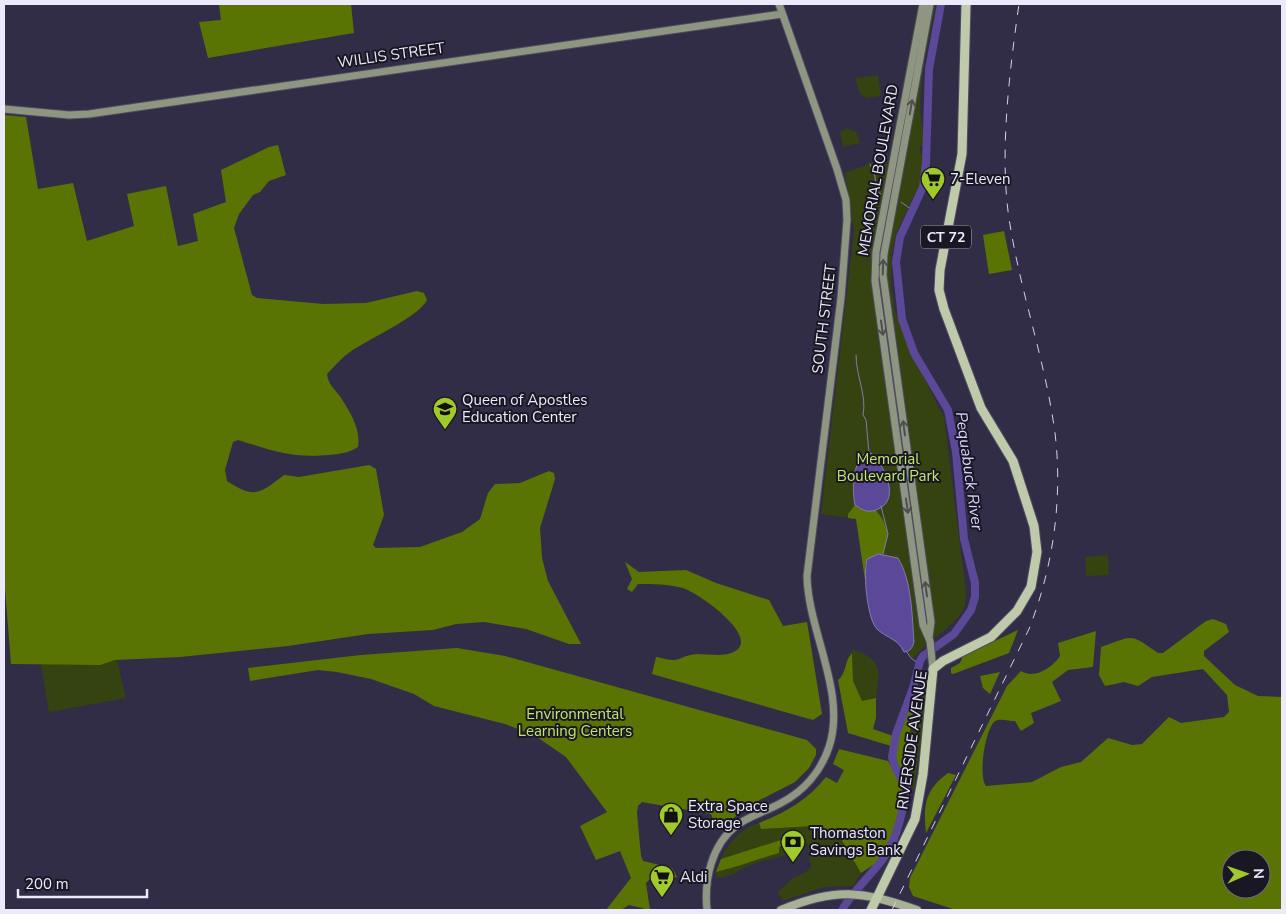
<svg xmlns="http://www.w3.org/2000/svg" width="1286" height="914" viewBox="0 0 1286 914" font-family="'Nunito Sans',sans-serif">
  <rect width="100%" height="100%" fill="#322d47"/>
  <path fill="#34430f" d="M918,4H936C929,39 920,75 920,111C920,122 925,133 924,145L920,146V153L923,155L922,179L898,229L892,252L891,285L895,310L906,342L944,418L966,592C965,598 966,606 963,611C950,630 927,640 914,658C904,654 905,648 898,641C890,634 880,632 872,623L856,519L821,514L854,232L845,173L879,160L888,164Z
    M878,75L881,96L867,98L860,94L855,78Z
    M847,128L856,132L860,143L843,147L840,132Z
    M4,409L58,411L126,698L49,712L4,446Z
    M1108,555L1109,575L1086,576L1085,557Z
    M852,649C883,661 880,667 876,698L862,702L853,681Z
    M922,684L927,689L914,791C904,771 909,702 922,684Z
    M759,823L761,829L814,826L837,832L861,873L853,886L824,887L783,901L778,892L793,878L806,872L811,867L807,843L783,852L786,855C774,859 762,860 750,865C740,869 728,880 717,877L715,872C737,868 757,859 779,853V847L803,833L721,859C729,842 740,829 759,823Z"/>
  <path fill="#5a7403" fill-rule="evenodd" d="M219,4H351L354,33L208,58L199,22L221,20Z
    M4,115L26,117L38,189L73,183L87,241L134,226L127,194L166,186L178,246L198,241L193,214L226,202L221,170L269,147L278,145L286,175L269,181L260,192L253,195L239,214L234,228L252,295L257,298L323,304L366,303L417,291L424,293L427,300C420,316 367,340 350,352C341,358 334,367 327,374C328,385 336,390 341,398C351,413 361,430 358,447C348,453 340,454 329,455C290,458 274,451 238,440L233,442L225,470L227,481C255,499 259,494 284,475L299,477L369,465L376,469L384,515L373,545L376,548L420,547L462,532L480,519L488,493L495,484L520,483L549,471L554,473L555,479L540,528L542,558L548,581L581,644H569L526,629L484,622L456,624L433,630L368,634L288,646L180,657L115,660L100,665L11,664L4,576Z
    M1004,231L1012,270L989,274L983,235Z
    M855,505L865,511L876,510L883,520L888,534L883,554H878L865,565V580L856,519L848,518V514Z
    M625,562L639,572L686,570L716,583L769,600L783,626L807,622L822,714L813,720L652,674L656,657C663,658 672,662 679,659C686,656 689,655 697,654C706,654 718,656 728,654C770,643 699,593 683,588C668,584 653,584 638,584L632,592L627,589L632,579Z
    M1213,619L1226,624L1229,632L1204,651V656L1235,685L1258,696L1282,697V910H956L913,896L909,887L910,878L1007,686L1021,671C1034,680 1053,667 1060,656L1058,643L1096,631L1093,667L1068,670L1052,682L1061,701L1031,713L1034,723L1021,731L1015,721C1010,721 1000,718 995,721C985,729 978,776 986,786L1032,782L1061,767L1081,762L1108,738L1132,745L1142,744L1169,717L1181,723L1224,717L1229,712L1227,695L1203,669L1152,677L1138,686L1124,682L1105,686L1099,675L1101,647C1135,635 1129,633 1158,653H1163L1206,621ZM1231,859H1261V889H1231Z
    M1018,630L1009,653L953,674L951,673V668L960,663L963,656Z
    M457,648L505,656L807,740L816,749V755L809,768L795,782L752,804L723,826L715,824L711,814L642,802L638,806L637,813L641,856L643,861L672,868L677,877L662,882L649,880L646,883L650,910L629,905L621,910H606L631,878L620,851L596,860L580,826L607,812L566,757L534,735L505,724L434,706L414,694L371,679L337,672L318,670L250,681L248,668L361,655Z
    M852,653L853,681L862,701L876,698V718L873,729L893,736L891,746L848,733L838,680C847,673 844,661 852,653Z
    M1000,672L990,694L983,688L980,676Z
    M920,688C914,709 908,731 909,753C909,764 913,776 912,787H910C907,778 900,771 897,762C890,745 908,701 920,688Z
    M839,749L888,761L902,784L904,791L902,808L892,835L878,862L861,873L837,832L814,826L761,829L759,823C786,812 808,800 826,777L837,783L844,770L833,764Z
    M948,773L956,775L926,833C923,805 925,790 948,773Z
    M803,833L804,838L779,847V853C758,859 738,867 716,872L721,859Z"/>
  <path fill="#5c4899" stroke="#8778b6" d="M865,453H871C884,464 900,498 880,508C869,514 864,511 855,505C852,489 852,465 865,453Z
    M878,554L898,558C912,581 912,616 914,642C912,648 911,651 904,652C898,639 889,639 878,630C867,621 863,573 867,559Z"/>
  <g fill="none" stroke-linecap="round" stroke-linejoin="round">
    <path stroke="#8778b6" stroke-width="1" d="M870,164L875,176L876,190L881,194
      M901,202L912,210
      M856,355C856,376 867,396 863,415L866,420L869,453
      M881,506L888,534L883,554
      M906,651L911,658L919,664"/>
    <path stroke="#5c4899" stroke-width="8" d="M842,910C852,893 866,880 879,864C897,843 903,813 906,787L895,767L892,757L896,734L913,688L920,661L923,656L954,634L971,610L975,597V583L964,539L956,452L948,410L914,353L902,319L896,262L900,237L923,187L926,163L929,69L941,4"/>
    <defs>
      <path id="secondary" d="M923,4L876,252L875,281L923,625L930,641L933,669
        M4,109L69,115L89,114L782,14
        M929,637L931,622L883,275L884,254L930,4
        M707,910C704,880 711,845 737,825C751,815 767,811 781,803C804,791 821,771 829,747C847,693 808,631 807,576L841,298L847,220L846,200L837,169L779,4"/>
      <path id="primary" d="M781,910C836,887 861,891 917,910"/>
      <path id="highway" d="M871,910L915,819L923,774L933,669L943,661L991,637L1017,611L1031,587L1037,552L1034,526L1013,461L981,408L944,309L939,290L940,270L962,154L966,4"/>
    </defs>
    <use href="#secondary" stroke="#504b64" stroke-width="9"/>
    <use href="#primary" stroke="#504b64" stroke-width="10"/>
    <use href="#highway" stroke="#504b64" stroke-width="11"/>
    <use href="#secondary" stroke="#8e9681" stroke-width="7"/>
    <use href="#primary" stroke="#a7b196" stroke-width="8"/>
    <use href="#highway" stroke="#becaaa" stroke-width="9"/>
    <path stroke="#d4d1e4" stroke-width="1" stroke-dasharray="9 9" stroke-linecap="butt" d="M892,910L1029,629C1053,568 1063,499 1055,433C1045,358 1018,286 1008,211C1000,146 1010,68 1019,4"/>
  </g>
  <defs><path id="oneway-shaft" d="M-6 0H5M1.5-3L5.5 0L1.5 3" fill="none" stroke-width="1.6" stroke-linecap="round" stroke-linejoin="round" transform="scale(1.25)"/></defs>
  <g stroke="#4e504d">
    <use href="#oneway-shaft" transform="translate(911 107) rotate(-80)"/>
    <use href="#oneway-shaft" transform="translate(883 267) rotate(-88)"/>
    <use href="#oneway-shaft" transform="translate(882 328) rotate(82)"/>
    <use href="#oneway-shaft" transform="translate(904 428) rotate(-98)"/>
    <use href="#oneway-shaft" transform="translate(907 506) rotate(82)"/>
    <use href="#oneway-shaft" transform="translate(926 589) rotate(-98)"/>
  </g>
  <defs>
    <symbol id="supermarket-pin" viewBox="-11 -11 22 30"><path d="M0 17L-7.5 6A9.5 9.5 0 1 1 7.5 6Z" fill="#a0c92b" stroke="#191723"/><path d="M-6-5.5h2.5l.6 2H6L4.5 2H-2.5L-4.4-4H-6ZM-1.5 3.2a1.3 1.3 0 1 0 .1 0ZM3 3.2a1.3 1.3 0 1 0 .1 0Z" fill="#111"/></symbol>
    <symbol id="school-pin" viewBox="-11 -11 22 30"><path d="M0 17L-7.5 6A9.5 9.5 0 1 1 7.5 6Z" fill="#a0c92b" stroke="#191723"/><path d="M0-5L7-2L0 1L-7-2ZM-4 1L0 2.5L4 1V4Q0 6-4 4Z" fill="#111"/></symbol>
    <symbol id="shop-pin" viewBox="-11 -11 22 30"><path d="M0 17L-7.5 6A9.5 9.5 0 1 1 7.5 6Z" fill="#a0c92b" stroke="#191723"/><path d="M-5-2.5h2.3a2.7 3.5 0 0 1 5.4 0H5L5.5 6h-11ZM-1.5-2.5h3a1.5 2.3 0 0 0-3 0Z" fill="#111"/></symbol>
    <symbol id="bank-pin" viewBox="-11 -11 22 30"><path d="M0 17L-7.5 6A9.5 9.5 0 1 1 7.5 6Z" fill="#a0c92b" stroke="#191723"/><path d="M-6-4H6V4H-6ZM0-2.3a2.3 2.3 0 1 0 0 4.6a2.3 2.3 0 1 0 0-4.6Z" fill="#111"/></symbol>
  </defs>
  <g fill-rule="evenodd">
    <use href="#supermarket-pin" x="919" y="165" width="28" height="38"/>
    <use href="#school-pin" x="431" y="395" width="28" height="38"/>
    <use href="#shop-pin" x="657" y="801" width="28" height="38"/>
    <use href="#bank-pin" x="779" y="828" width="28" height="38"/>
    <use href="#supermarket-pin" x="648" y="863" width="28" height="38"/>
  </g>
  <g text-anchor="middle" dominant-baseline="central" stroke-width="4" stroke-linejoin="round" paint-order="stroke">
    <rect fill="#191723" stroke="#acaaba" stroke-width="1" x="921" y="225.5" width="50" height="23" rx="4"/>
    <g font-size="14" font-weight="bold" fill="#ebe9fa">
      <text x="946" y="237">CT 72</text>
    </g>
    <g font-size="15" fill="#ebe9fa" stroke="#191723">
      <text transform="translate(391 55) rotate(-8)">WILLIS STREET</text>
      <text transform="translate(878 170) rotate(-80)">MEMORIAL BOULEVARD</text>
      <text transform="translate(824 319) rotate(-83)">SOUTH STREET</text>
      <text transform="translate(912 740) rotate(-82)">RIVERSIDE AVENUE</text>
    </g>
    <g font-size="15" fill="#ebe9fa" stroke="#191723" text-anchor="start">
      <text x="950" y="179">7-Eleven</text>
      <text x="462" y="400">Queen of Apostles<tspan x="462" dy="17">Education Center</tspan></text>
      <text x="688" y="806">Extra Space<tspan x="688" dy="17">Storage</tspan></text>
      <text x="810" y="833">Thomaston<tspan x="810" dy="17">Savings Bank</tspan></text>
      <text x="680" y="877">Aldi</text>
    </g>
    <g font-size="15" fill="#c1e76b" stroke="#191723">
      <text x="888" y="459">Memorial<tspan x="888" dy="17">Boulevard Park</tspan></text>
      <text x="575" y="714">Environmental<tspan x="575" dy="17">Learning Centers</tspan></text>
    </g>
    <g font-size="16" font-style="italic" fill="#d8d1fe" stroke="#191723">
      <text transform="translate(969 471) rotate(82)">Pequabuck River</text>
    </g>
  </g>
  <rect width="1286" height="914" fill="none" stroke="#ebe9fa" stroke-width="10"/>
  <g transform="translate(1246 874) rotate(88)"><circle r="24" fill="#191723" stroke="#6d6b79"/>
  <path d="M0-4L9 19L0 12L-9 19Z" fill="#a0c92b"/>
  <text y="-8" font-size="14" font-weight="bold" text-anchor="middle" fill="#ebe9fa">N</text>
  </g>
  <path d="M18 889v8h129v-8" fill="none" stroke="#ebe9fa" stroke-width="2.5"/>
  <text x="25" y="889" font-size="15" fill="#ebe9fa" stroke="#191723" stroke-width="4" paint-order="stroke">200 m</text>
</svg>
